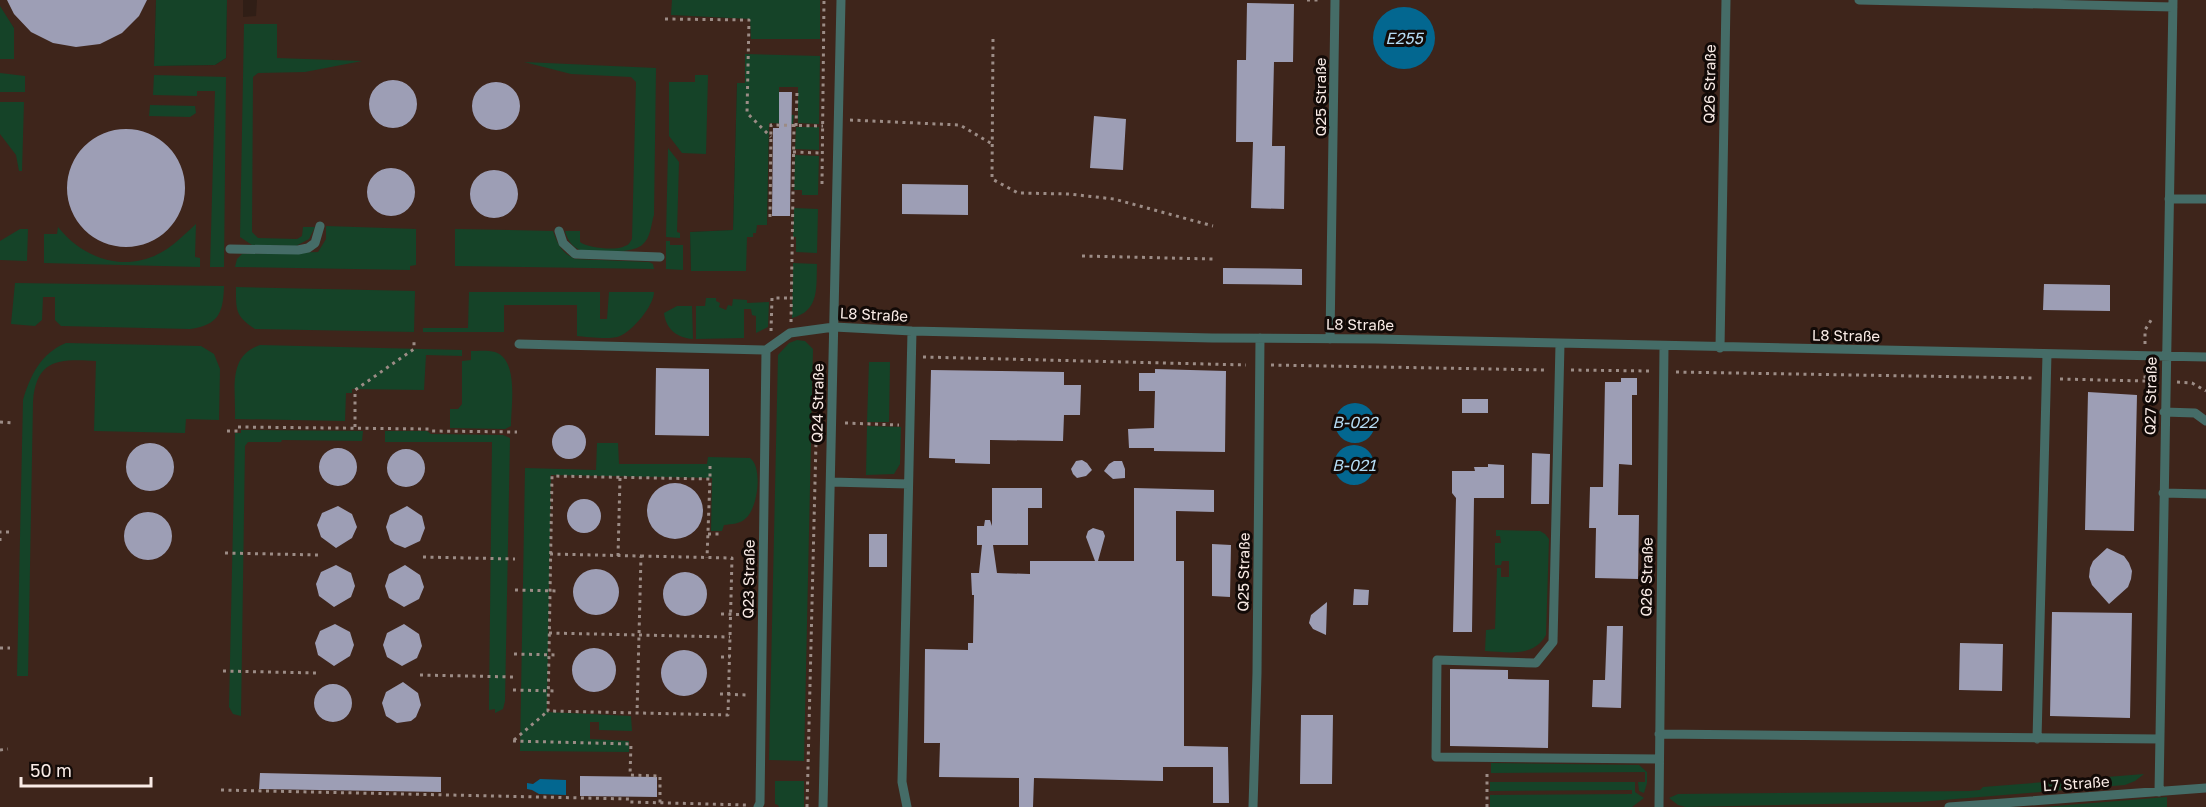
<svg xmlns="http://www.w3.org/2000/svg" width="2206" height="807" viewBox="0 0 2206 807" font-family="'Golos Text',sans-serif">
  <rect width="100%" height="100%" fill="#301e16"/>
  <path fill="#3e251b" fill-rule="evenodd" d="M0,0H156L154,66L215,65L226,58L227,0H243V17L256,16L257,0H672V15L750,19L751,39H819L820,0H2206V807H0V59H14V28L0,8ZM820,56L799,87L779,86V115H793V124L769,123L767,225H756L753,233L747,237L691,271L690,232L733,230L737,83H745Z"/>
  <path fill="#154328" d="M156,0H227L226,58L215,65L154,66Z
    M672,0H820V39H751L750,19L671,15Z
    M0,6L14,28V59H0Z
    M244,24H277V58L362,61L305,72L258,73L253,77L252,232L258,238L297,239L302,236L303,227H315L309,239L296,246L252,245L240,237Z
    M745,54L820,56L819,124L798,123V87H779V114L794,115L793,124L769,123L767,225H757L756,233H753V237H747L746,271H691L690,232L733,230L737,83H745Z
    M524,62L656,68L654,215C651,224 651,238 642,245C633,253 595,254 583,251C574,249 567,240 565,231H580V242C588,248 616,251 625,246C629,245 630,242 632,239L636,82L631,77L571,74Z
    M0,73L25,76V92H0Z
    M154,75L226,77L224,267H210L215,91H197V96L153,95Z
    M695,75H708L706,154L682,153L669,136V82H695Z
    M0,102H24L22,171H19L16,155L0,134Z
    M150,105L195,106L196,113L190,117L149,116Z
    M796,127H819V150L795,149Z
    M668,148L679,162L677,232L680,233V238L666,237Z
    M795,155L819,156L818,195H802V190H794Z
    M794,208L818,209L817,253L796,252V237H793Z
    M196,224L195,257L200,258V267L44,263V234H57L58,227C85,261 129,274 167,249C177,242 186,233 196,224Z
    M326,226L416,229V265L410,266V270L235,267L237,259L242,254L318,252L326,239Z
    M20,229H28L27,261L0,260V241Z
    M455,229L553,231C558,245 561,252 575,259L649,262L653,264L654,269L455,266Z
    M666,241H670V245H683V270L666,269Z
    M793,263L817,264C816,287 820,311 792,318Z
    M15,283L224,286V287C223,314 218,325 190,329L61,326L55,320V297H43L42,320L35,326L11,324Z
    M236,287L415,291L414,332L255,329C235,316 236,310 236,287Z
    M469,292H600V319H607L609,292H654C654,306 632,331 620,336C612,340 587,337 577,336V305H504V332H423V328H468Z
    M706,298H716V301L720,303L719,307L726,310L728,305L732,306L733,299L747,300V303L769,302L768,327L756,333V316L752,315L751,309H744V338L696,339V306H705Z
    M677,306H692L693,339C677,338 666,329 664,313Z
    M797,340L805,341L813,349L804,761L769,760L778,355L789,343Z
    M66,343L201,346L214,354L220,369L219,420L186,419L185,433L94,431L96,361C59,359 36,359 33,402L28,676H17L23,400C30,376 41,353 66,343Z
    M260,345L462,350V356L426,355L424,390L352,389V393H346L345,421L235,419C236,390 227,356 260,345Z
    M471,351C478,351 488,350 495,352C519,360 511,406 511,426L505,429L450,428V409H458L462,404V361L471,360Z
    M869,362H890L889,422H867Z
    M867,426L901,427L900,464L894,474L866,475Z
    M241,430L363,431L362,441L282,440L281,442H248L245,446L241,716L233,714L229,707L235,433H241Z
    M385,431H427L431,434L503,435L510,438L505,701L503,709L495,713V709L489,710V702L492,442H385Z
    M597,443H618L619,464H707L708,457L750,458C763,467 758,508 746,518C741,524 731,524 724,525L722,531H711L712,478L551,475L547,712L631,716L632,731L599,730V722H590V739L629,741V752L520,751L525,468L596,470Z
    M1496,530L1540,531L1545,534L1549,539L1546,635C1533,658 1508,652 1485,651L1486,630L1495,629L1497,568H1501V577H1509V561H1502L1501,565H1495V543H1501L1500,536H1496Z
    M1491,763L1639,765L1647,772V783L1644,793L1639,791L1638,782H1645V772L1491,773Z
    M2144,774L2135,781L2125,785L1919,802L1686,807L1678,805L1669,798L1678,794L1969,791L1980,790L1983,787Z
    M775,781H804V807H779L778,805L775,804Z
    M1490,782H1635V792L1644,798L1632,807H1490V795L1632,794V790L1490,791Z
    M2167,797V807H2043Z"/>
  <path fill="#036790" d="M1373 38a31 31 0 1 1 62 0a31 31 0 1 1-62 0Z
    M1335 423a20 20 0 1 1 40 0a20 20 0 1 1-40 0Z
    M1334 465a20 20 0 1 1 40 0a20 20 0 1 1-40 0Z
    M540,779L566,780V795L539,794L532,790L527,789V783L533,784Z"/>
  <path fill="#9d9eb5" d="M7,0H147L139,16L122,33L100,44L76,47L53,43L31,32L14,14Z
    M1247,3L1294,4L1293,62H1274L1272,146H1285L1284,209L1251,208L1253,142H1236L1237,60H1246Z
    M369 104a24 24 0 1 1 48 0a24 24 0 1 1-48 0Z
    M472 106a24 24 0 1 1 48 0a24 24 0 1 1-48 0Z
    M779,92H792L790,216H772L773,128H779Z
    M1094,116L1126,119L1123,170L1090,168Z
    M67 188a59 59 0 1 1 118 0a59 59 0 1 1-118 0Z
    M367 192a24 24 0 1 1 48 0a24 24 0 1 1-48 0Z
    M470 194a24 24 0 1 1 48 0a24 24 0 1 1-48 0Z
    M902,184L968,185V215L902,214Z
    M1223,268L1302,269V285L1223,284Z
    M2044,284L2110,285V311L2043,310Z
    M656,368L709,369V436L655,435Z
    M1155,369L1226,371L1225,452L1154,451V448H1129L1128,429L1154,428L1155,391H1139V373H1155Z
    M931,370L1064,372V385H1081L1080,415H1064L1063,441L990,440V464L955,463V459L929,458Z
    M1621,378H1637V395H1632V465L1619,464L1618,515H1639L1638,579L1595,578L1596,528H1589L1590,487H1603L1605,382H1621Z
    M2088,392L2137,395L2134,531L2085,530Z
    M1462,399H1488V413H1462Z
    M552 442a17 17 0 1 1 34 0a17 17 0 1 1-34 0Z
    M126 467a24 24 0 1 1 48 0a24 24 0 1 1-48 0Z
    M319 467a19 19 0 1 1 38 0a19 19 0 1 1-38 0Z
    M387 468a19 19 0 1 1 38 0a19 19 0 1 1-38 0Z
    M1532,453L1550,454L1549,504H1531Z
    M1082,460L1087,463L1092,470L1086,476L1077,478L1073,474L1071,469L1076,461Z
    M1114,461H1122L1125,469V478L1113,479L1104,471L1109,464Z
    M1488,464L1504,465V498H1474L1472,632H1453L1456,498L1452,493V471H1475L1474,467H1488Z
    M647 511a28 28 0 1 1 56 0a28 28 0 1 1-56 0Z
    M992,488H1042V508H1028V545H993L997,573L1030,574V561H1095L1086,537L1088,531L1093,528L1103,531L1105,536L1098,561H1134V488L1214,490V512L1176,511V561H1184V746L1228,747L1229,803H1213V767H1163V781L1034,778L1033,807H1019V778L939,777L940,743H924L925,649L968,650V643H973L974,595H972L971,573H979L982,545H977V526H984L985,520H990L992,526Z
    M567 516a17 17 0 1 1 34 0a17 17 0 1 1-34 0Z
    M338,506L352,514L357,527L352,538L336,548L321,537L317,525L322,513Z
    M407,506L422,516L425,528L420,541L405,548L395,544L390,540L386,527L390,515Z
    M124 536a24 24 0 1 1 48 0a24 24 0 1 1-48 0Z
    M869,534H887V567H869Z
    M1212,544L1231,545L1230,597L1212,596Z
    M2107,548L2124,556L2129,563L2132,571L2131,579L2128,587L2109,604L2092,585L2089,577L2090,568L2093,561Z
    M336,565L351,573L355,586L351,597L334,607L319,596L316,584L321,572Z
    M405,565L420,575L424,587L419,599L404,607L389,598L385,586L389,574Z
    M573 592a23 23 0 1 1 46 0a23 23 0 1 1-46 0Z
    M663 594a22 22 0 1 1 44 0a22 22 0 1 1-44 0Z
    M1354,589L1369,590L1368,605H1353Z
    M1327,602L1326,635L1313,629L1309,623L1311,615Z
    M2052,612L2132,613L2130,718L2050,716Z
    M335,624L350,632L354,645L350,656L334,666L318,655L315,643L320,631Z
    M404,624L419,634L422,646L417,658L402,666L387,657L383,645L387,633Z
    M1607,626H1623L1621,708L1592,707L1593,680H1605Z
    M1960,643L2003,644L2002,691L1959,690Z
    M572 670a22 22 0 1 1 44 0a22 22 0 1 1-44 0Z
    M661 673a23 23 0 1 1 46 0a23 23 0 1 1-46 0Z
    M1450,669L1508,670V679L1549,680L1548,748L1450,746Z
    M403,682L418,693L421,705L416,717L411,721L397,723L386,716L382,703L386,692Z
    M314 703a19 19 0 1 1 38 0a19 19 0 1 1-38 0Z
    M1301,715H1333L1332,784H1300Z
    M260,773L441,777V792L259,789Z
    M580,776L657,777V797L580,796Z"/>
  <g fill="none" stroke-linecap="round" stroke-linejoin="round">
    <path stroke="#9c8c86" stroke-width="3" stroke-dasharray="3 4.5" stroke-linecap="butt" d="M1307,0H1322
      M665,19L749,20L747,113L771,137
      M993,39L992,179L1018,193L1069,194L1114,199L1213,226
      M850,120L960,125L992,144
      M796,126L797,92
      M793,152L821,153
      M822,184L824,0
      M770,217L771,125L823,126
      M1082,256L1213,259
      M791,322L794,126
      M771,331L772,298H791
      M2145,344V330L2153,317
      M923,357L1246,365
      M1271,365L1546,370
      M2145,368V381H2153
      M1571,370L1651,371
      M1676,372L2035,378
      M2060,379L2145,381
      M2177,382L2192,383L2206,391
      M0,422L14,423
      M845,423L899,425
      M355,427V390L414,349V342
      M227,431H238V427L430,429L432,431L517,432
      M710,466V479
      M708,534H722
      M0,541V532H12
      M225,553L318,555
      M550,554L641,556L637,714
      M618,556L620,478
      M641,556L732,558L728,715L548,711L552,476L710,479L707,558
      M423,557L515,559
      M515,590L560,591
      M721,614L750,615
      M549,633L730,637
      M0,648H10
      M514,654L558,655
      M721,657H730
      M223,671L316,673
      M420,675L514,677
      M513,690L558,691
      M720,694L748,695
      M514,740L548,711
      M513,741L631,744L630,775L660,776V807
      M0,750L8,749
      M221,790L630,799V802L747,805
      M807,807L817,401
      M1487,807V770"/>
    <path stroke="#456c67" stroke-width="9" d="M1859,0L2173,7
      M2169,199H2206
      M559,231L563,243L575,254L660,257
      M230,249L298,250L308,248L315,243L320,226
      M1330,339L1335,0
      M519,344L766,350L790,333L834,327L912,331L1212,338L1376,339L2206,357
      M1560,344L1553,642L1536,663L1437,660L1436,757L1659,759
      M1720,348L1726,0
      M2164,412L2195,413L2206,421
      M831,482L908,484
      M2163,493L2206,494
      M1659,734L2160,739
      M2037,739L2047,354
      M2159,792L2173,0
      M758,807L760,803L766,350
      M823,807L841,0
      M907,807L902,782L912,331
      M1253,807L1257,673L1260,338
      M1659,807L1664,347
      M1949,807L2206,788"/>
  </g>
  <g text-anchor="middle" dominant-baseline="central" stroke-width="6" stroke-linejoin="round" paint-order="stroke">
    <g font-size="15" fill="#f9ebe6" stroke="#120a07">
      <text transform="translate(1709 84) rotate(-89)">Q26 Straße</text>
      <text transform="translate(1320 97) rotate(-90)">Q25 Straße</text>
      <text transform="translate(874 314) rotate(3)">L8 Straße</text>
      <text transform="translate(1360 324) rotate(1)">L8 Straße</text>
      <text transform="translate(1846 335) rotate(1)">L8 Straße</text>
      <text transform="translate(2150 396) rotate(-89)">Q27 Straße</text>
      <text transform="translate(817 403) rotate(-89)">Q24 Straße</text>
      <text transform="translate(1243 572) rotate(-89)">Q25 Straße</text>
      <text transform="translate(1646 577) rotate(-89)">Q26 Straße</text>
      <text transform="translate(748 579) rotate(-89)">Q23 Straße</text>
      <text transform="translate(2076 783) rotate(-4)">L7 Straße</text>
    </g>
    <g font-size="16" font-style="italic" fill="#b4dbf3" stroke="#120a07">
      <text x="1404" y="38">E255</text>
      <text x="1355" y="422">B-022</text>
      <text x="1354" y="465">B-021</text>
    </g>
  </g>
  <path d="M21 777v9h130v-9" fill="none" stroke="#f9ebe6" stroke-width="3"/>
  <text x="30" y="777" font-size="18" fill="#f9ebe6" stroke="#120a07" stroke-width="4.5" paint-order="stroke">50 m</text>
</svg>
